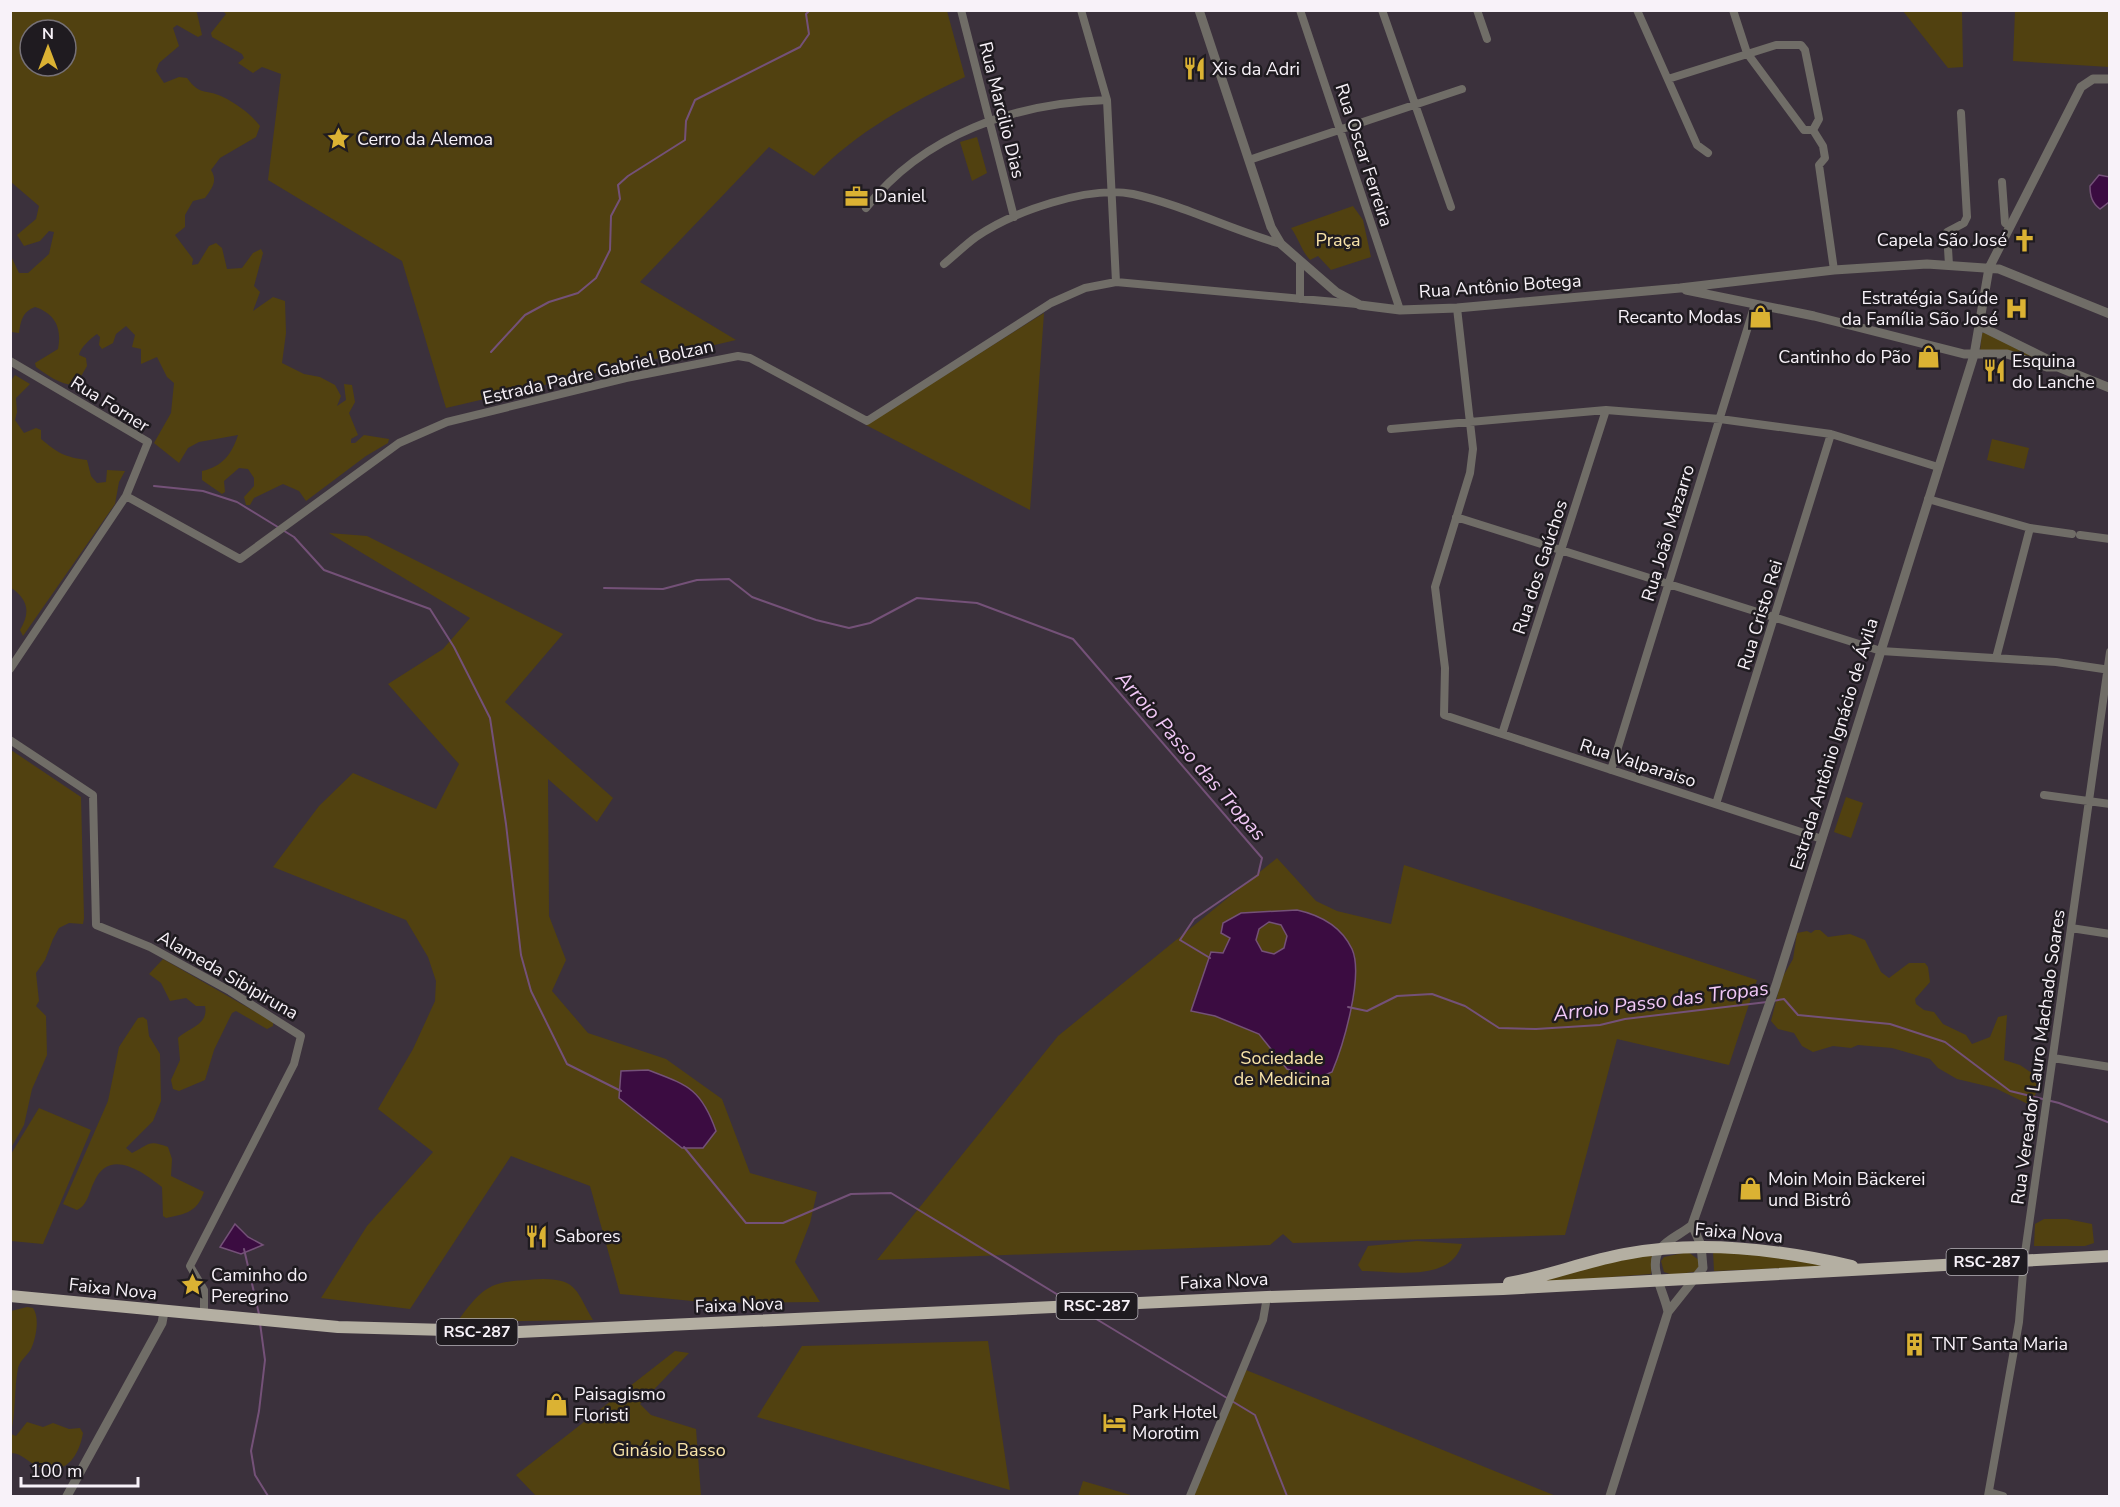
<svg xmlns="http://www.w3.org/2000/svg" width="2120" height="1507" viewBox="0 0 2120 1507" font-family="'Nunito Sans',sans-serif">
  <rect width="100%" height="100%" fill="#3b313c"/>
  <path fill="#514110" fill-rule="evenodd" d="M11,10H195L197,13L202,35L198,37L177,25L173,28L179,46L159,63L156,71L164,83L179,77L187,78C201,97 205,88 223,97C237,104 251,114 260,126L256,137L220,158L211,170C218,181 212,188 205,198L193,201L185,215V227L175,235L193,259L192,265L198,264L209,246L216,243L222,248L227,269L242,268L253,253L261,249L263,253L254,286L260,292L253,311L273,297L285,301L286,333L282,363L304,374L320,377L335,385L341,396L337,406L346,400L344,384L352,385L355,402L349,413L358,435L351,439V443H355L364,435L389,439L388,443L366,456L306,501L299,491L283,484L254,498L250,505H246L244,497L254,486V478L248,469L239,468L224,481L225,492L222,494L202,480V471C222,467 232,454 238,435L199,442L188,448L179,463L154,443L171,413L174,383L167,377L157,357L141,364V349L132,347L135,335L126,326L116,334L113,343L102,349L99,345L100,337L97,334C91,338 80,348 79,355L86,358L87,366L76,385C62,386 47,375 36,367L35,363L58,349C62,329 56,314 35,307C22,312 21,321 19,333L11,332V256L19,273H28L49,254L54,232L49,231L40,241L24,246L17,235L36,219L39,206L11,182ZM30,30H66V66H30Z
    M223,11H947L965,77C911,102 855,133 814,176L769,147L640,282L736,340L446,408L402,261L268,180L281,74L262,67L253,73L238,63L244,58L242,54L212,37L211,33L226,14Z
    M1903,11H1962L1963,67L1948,68Z
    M2015,11H2109V67L2013,61Z
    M977,137L987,173L972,181L960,142Z
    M1353,206L1363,220L1371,257L1331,270L1318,256L1310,260C1301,250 1299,239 1291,228Z
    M1044,313L1030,510L866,425Z
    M1982,333H1986L2040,359L2006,350L1980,351Z
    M15,375L30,384L16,398L17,412L15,420L24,433L36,428L41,430V439C58,453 64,457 87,460L91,476L97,483L106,482L107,470L125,471L119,482L115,504L23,636L20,630C31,612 28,599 10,587V382Z
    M1992,439L2029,448L2024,469L1987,460Z
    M329,533L367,536L563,634L505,702L613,798L597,822L548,779L549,916L566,960L552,991L588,1033L666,1059L722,1099L750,1173L817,1192L810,1223L795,1262L820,1302L713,1303L620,1294L590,1186L511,1156L410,1309L321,1298L367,1226L433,1152L378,1109L413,1049L435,1001L436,981L428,957L406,920L273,867L319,806L353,773L436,809L459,764L388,684L443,649L470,618Z
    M11,750L81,797L84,918L83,924L69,923L59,928L53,939L45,960L36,973L39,1001L36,1006L46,1016L47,1055L32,1089L24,1125L11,1148Z
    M1846,797L1863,803L1851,838L1834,832Z
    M1277,858L1316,901L1337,911L1391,924L1404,865L1757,980L1729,1065L1617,1039L1565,1235L1293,1243L1283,1234L1270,1245L877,1260L1058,1036Z
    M1815,930H1820L1828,937L1850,934L1865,940L1881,972L1889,978L1909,963H1925L1928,967L1930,982L1915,999L1916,1004L1924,1010L1934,1012L1943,1024L1966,1035L1972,1044L1990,1037L1998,1017L2007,1015L2004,1060L2020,1065L2039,1078L2038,1089L2030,1105L1995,1088L1957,1079L1938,1068L1930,1059L1892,1048L1858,1045L1851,1048L1833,1046L1813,1052L1802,1046L1794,1033L1778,1029L1771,1021L1782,978L1793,959L1797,933L1807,931L1811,933Z
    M163,959L273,1022V1026L267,1029L236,1011L232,1013L214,1050L205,1080L179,1091L173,1089L171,1080L180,1060L178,1038C188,1028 209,1025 205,1006H196L186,998L170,1001L161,983L149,974Z
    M143,1017L147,1020L149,1036L160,1054L161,1101L153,1121L126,1148L132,1153C149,1145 147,1139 168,1147L172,1159L171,1176L204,1192C197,1212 186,1214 166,1218L163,1216L162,1187C143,1172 109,1147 94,1182C89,1192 88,1205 77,1210L63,1204L108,1101L119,1047L138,1018Z
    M39,1108L91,1130L43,1244L11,1241V1154Z
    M2044,1219H2067L2092,1224L2094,1243L2085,1246H2034L2035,1224Z
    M1417,1241L1462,1244C1450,1283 1393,1271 1362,1271L1358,1265L1368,1246Z
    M1713,1251L1778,1257L1836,1266L1714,1271Z
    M1688,1252L1699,1260V1271L1673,1275L1664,1272L1661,1261L1664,1257Z
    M1653,1255L1651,1274L1532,1283L1589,1264Z
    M543,1279C578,1279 577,1293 593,1320L457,1322C487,1280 493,1282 543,1279Z
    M27,1307L33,1308C40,1318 36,1338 31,1349C27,1356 20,1360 18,1368C14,1390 16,1411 11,1433V1311Z
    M988,1341L1010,1490L757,1417L802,1346Z
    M675,1351L689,1353L640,1404L651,1415L696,1429L701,1496H536L516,1475Z
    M1246,1370L1556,1496H1193Z
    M27,1422L43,1427L53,1423L69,1429L80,1428L83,1433C79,1456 66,1476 40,1467C29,1464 23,1453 11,1453V1434L16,1436Z
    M1083,1481L1134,1496H1078Z"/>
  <path fill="#3b0c41" stroke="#745178" stroke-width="1.5" fill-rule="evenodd" d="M2099,175L2110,177L2109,202L2100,209C2092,203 2090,196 2090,186Z
    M1297,910C1320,915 1341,926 1352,949C1364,976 1343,1046 1332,1072L1318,1078L1287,1069L1259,1034L1215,1016L1191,1011L1211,952L1223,953L1230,938L1221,933L1223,923L1241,913ZM1269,922L1281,925L1287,936L1284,948L1274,954L1262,951L1256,940L1259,929Z
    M648,1070C687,1085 701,1088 716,1131L703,1148H682L619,1098L621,1071Z
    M235,1224L248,1237L263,1245L241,1254L220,1247Z"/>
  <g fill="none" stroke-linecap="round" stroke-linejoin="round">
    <path stroke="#745178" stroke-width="2" d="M491,352L525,315L549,302L578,293L596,278L610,250L611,216L620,199L618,185L628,176L685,140L686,121L695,100L800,47L809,34L806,14L810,10
      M154,486L203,491L237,502L294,537L324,570L430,609L454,647L490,718L506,824L521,955L531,991L567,1064L621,1091
      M604,588L663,589L697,580L729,579L752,597L816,620L849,628L870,623L917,598L977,603L1073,639L1262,858L1258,875L1194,919L1180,940L1210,958
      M1773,1001L1784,999L1798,1015L1890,1024L1945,1042L2010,1091L2059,1103L2110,1123
      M1348,1007L1367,1011L1397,996L1432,994L1465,1006L1499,1028L1536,1029L1600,1025L1625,1019L1767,1002
      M684,1147L746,1223H783L851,1194L891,1193L1068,1301
      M244,1249L259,1314
      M1083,1311L1255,1415L1287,1496
      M260,1323L265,1360L259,1411L251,1451L255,1475L268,1496"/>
    <path stroke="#706d67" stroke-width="8" d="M961,10L1014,217
      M1081,10L1107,100L1116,282
      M1300,10L1400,310
      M1382,10L1451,207
      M1477,10L1487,39
      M1637,10L1697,145L1708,153
      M1733,10L1747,53L1804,130H1813
      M1668,79L1776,45H1801L1805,50L1819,119L1813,130
      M1813,130L1823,146L1825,158L1819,165L1834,270
      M1249,160L1462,89
      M2002,182L2005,223L2010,226
      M866,208C924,134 1015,103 1107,100
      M944,264C955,255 965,245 976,237C1012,212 1089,185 1133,194C1183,205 1231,230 1281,244
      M1949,265L1947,232L1964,223L1967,217L1961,113
      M1300,299V263
      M1457,308L1473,449L1470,473L1435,587L1445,668L1444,715L1822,839
      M10,361L148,442L126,496
      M1391,429L1606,410L1720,419L1831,434L1938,467
      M1928,499L2030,528L2072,534
      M1456,517L1881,651L2056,662L2110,670
      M2080,535L2110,539
      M1996,658L2030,528
      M10,669L126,496L240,559L399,443L447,422L626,378L738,356L750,358L867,421L1051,303L1085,288L1116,282L1357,304
      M1502,734L1606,410
      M10,740L93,795L96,925L150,947L230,991L301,1036L294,1064L190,1266L204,1290V1316
      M1611,770L1755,304
      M2044,795L2110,804
      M1716,804L1831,434
      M2071,928L2110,934
      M2053,1058L2110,1067
      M1989,1492L2003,1496
      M1190,1496L1263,1320L1267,1297
      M1988,1496L2019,1322L2024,1260L2110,652"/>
    <path stroke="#706d67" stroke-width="9" d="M1199,10L1271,227L1281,244L1336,292L1360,305L1400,310L1457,308L1680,288L1834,270L1927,264L1999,269L2110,314
      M1686,290L1814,316L1964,354H2007L2047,367H2058
      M1980,326L2049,360L2058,367L2110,388
      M1668,1312C1665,1293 1646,1265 1661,1248C1668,1239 1683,1233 1692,1225L1776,985L1974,355L1989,268L2081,87L2093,79H2110
      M67,1496L162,1323L164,1312
      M1610,1496L1668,1312L1703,1268L1701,1245L1692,1225"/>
    <path stroke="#b4afa2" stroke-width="12" d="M1509,1283C1549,1276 1586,1261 1625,1254C1701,1240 1777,1249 1852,1266
      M10,1296L338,1327L519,1332L1267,1297L1503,1289L2110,1256"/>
  </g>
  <defs>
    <symbol id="restaurant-bare" viewBox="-9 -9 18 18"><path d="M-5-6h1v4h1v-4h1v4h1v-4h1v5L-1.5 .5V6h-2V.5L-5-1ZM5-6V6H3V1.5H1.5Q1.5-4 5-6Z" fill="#dbb233" stroke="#1f1b20" stroke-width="2.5" paint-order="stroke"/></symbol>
    <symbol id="sight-bare" viewBox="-9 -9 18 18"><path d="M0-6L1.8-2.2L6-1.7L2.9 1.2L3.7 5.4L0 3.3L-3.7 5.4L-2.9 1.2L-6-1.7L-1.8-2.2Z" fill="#dbb233" stroke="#1f1b20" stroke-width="2.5" paint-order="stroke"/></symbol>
    <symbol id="office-bare" viewBox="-9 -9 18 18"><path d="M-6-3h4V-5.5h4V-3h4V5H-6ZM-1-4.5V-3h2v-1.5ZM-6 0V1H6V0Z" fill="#dbb233" stroke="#1f1b20" stroke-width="2.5" paint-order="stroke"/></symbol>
    <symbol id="church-bare" viewBox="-9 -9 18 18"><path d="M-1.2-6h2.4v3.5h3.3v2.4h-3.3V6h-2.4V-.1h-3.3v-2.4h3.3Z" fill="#dbb233" stroke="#1f1b20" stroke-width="2.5" paint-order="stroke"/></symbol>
    <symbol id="hospital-bare" viewBox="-9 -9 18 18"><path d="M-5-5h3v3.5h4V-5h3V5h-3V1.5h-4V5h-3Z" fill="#dbb233" stroke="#1f1b20" stroke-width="2.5" paint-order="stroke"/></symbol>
    <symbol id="shop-bare" viewBox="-9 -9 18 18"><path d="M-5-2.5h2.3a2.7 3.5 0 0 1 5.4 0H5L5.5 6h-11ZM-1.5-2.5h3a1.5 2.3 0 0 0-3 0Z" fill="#dbb233" stroke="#1f1b20" stroke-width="2.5" paint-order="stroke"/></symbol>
    <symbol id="building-bare" viewBox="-9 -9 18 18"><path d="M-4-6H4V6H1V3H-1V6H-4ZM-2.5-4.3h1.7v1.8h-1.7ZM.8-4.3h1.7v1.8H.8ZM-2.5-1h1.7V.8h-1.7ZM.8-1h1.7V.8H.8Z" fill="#dbb233" stroke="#1f1b20" stroke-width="2.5" paint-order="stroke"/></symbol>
    <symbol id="hotel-bare" viewBox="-9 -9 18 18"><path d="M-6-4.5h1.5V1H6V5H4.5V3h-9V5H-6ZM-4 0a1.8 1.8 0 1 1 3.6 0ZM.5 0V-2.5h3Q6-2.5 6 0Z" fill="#dbb233" stroke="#1f1b20" stroke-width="2.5" paint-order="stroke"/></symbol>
  </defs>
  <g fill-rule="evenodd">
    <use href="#restaurant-bare" x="1178" y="52" width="33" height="33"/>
    <use href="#sight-bare" x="322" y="122" width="33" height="33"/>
    <use href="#office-bare" x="840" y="180" width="33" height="33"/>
    <use href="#church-bare" x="2008" y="224" width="33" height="33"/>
    <use href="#hospital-bare" x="2000" y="292" width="33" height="33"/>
    <use href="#shop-bare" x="1744" y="300" width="33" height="33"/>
    <use href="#shop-bare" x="1912" y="340" width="33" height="33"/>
    <use href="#restaurant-bare" x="1978" y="354" width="33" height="33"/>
    <use href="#shop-bare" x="1734" y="1172" width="33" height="33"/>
    <use href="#restaurant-bare" x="520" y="1220" width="33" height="33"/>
    <use href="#sight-bare" x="176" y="1268" width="33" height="33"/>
    <use href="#building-bare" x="1898" y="1328" width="33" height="33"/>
    <use href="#shop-bare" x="540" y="1388" width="33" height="33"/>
    <use href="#hotel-bare" x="1098" y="1406" width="33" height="33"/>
  </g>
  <g text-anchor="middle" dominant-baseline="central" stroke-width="5" stroke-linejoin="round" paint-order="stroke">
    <g fill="#1f1b20" stroke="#b7b2b8" stroke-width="1.5">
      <rect x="1946.5" y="1249" width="81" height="26" rx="4.5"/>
      <rect x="1056.5" y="1293" width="81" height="26" rx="4.5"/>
      <rect x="436.5" y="1319" width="81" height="26" rx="4.5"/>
    </g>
    <g font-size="16" font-weight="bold" fill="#f8f2f9">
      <text x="1987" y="1262">RSC-287</text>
      <text x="1097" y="1306">RSC-287</text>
      <text x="477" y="1332">RSC-287</text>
    </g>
    <g font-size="18" fill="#f8f2f9" stroke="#1f1b20" text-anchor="start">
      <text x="1212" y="69">Xis da Adri</text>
      <text x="357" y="139">Cerro da Alemoa</text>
      <text x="874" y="196">Daniel</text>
      <text x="2007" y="240" text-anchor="end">Capela São José</text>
      <text x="1998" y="298" text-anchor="end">Estratégia Saúde<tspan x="1998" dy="21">da Família São José</tspan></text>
      <text x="1742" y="317" text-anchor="end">Recanto Modas</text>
      <text x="1911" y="357" text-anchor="end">Cantinho do Pão</text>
      <text x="2012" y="361">Esquina<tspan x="2012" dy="21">do Lanche</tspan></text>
      <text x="1768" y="1179">Moin Moin Bäckerei<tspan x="1768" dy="21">und Bistrô</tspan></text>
      <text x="555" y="1236">Sabores</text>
      <text x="211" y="1275">Caminho do<tspan x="211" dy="21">Peregrino</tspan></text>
      <text x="1932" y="1344">TNT Santa Maria</text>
      <text x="574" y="1394">Paisagismo<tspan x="574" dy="21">Floristi</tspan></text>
      <text x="1132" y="1412">Park Hotel<tspan x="1132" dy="21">Morotim</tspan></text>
    </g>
    <g font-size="18" fill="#f8f2f9" stroke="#1f1b20">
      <text transform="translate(1002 110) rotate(76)">Rua Marcilio Dias</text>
      <text transform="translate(1364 155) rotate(72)">Rua Oscar Ferreira</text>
      <text transform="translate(1500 286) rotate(-4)">Rua Antônio Botega</text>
      <text transform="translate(598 372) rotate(-13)">Estrada Padre Gabriel Bolzan</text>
      <text transform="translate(110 404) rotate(32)">Rua Forner</text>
      <text transform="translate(1668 533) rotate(-73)">Rua João Mazarro</text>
      <text transform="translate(1540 567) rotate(-72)">Rua dos Gaúchos</text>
      <text transform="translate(1760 615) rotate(-73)">Rua Cristo Rei</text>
      <text transform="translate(1834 744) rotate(-73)">Estrada Antônio Ignácio de Ávila</text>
      <text transform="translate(1638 763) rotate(18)">Rua Valparaiso</text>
      <text transform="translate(228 975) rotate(30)">Alameda Sibipiruna</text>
      <text transform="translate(2038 1057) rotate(-82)">Rua Vereador Lauro Machado Soares</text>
      <text transform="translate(1739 1233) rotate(5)">Faixa Nova</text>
      <text transform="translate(1224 1281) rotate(-3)">Faixa Nova</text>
      <text transform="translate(113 1289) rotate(6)">Faixa Nova</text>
      <text transform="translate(739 1305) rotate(-2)">Faixa Nova</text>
    </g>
    <g font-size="18" fill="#f8e3a8" stroke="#1f1b20">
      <text x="1338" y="240">Praça</text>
      <text x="1282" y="1058">Sociedade<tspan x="1282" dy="21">de Medicina</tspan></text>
      <text x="669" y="1450">Ginásio Basso</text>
    </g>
    <g font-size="20" font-style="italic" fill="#f2c8f7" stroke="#1f1b20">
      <text transform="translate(1191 756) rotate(49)">Arroio Passo das Tropas</text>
      <text transform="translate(1661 1001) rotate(-7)">Arroio Passo das Tropas</text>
    </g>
  </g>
  <rect width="2120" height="1507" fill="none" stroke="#f8f2f9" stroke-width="24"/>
  <g transform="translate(48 48)"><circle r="28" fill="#1f1b20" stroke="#767177" stroke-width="1.5"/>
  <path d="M0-4.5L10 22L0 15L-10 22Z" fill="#dbb233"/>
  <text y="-9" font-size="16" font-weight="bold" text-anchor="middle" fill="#f8f2f9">N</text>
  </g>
  <path d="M21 1477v9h117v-9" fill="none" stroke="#f8f2f9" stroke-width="3"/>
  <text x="30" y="1477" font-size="18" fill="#f8f2f9" stroke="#1f1b20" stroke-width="4.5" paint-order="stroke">100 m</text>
</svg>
